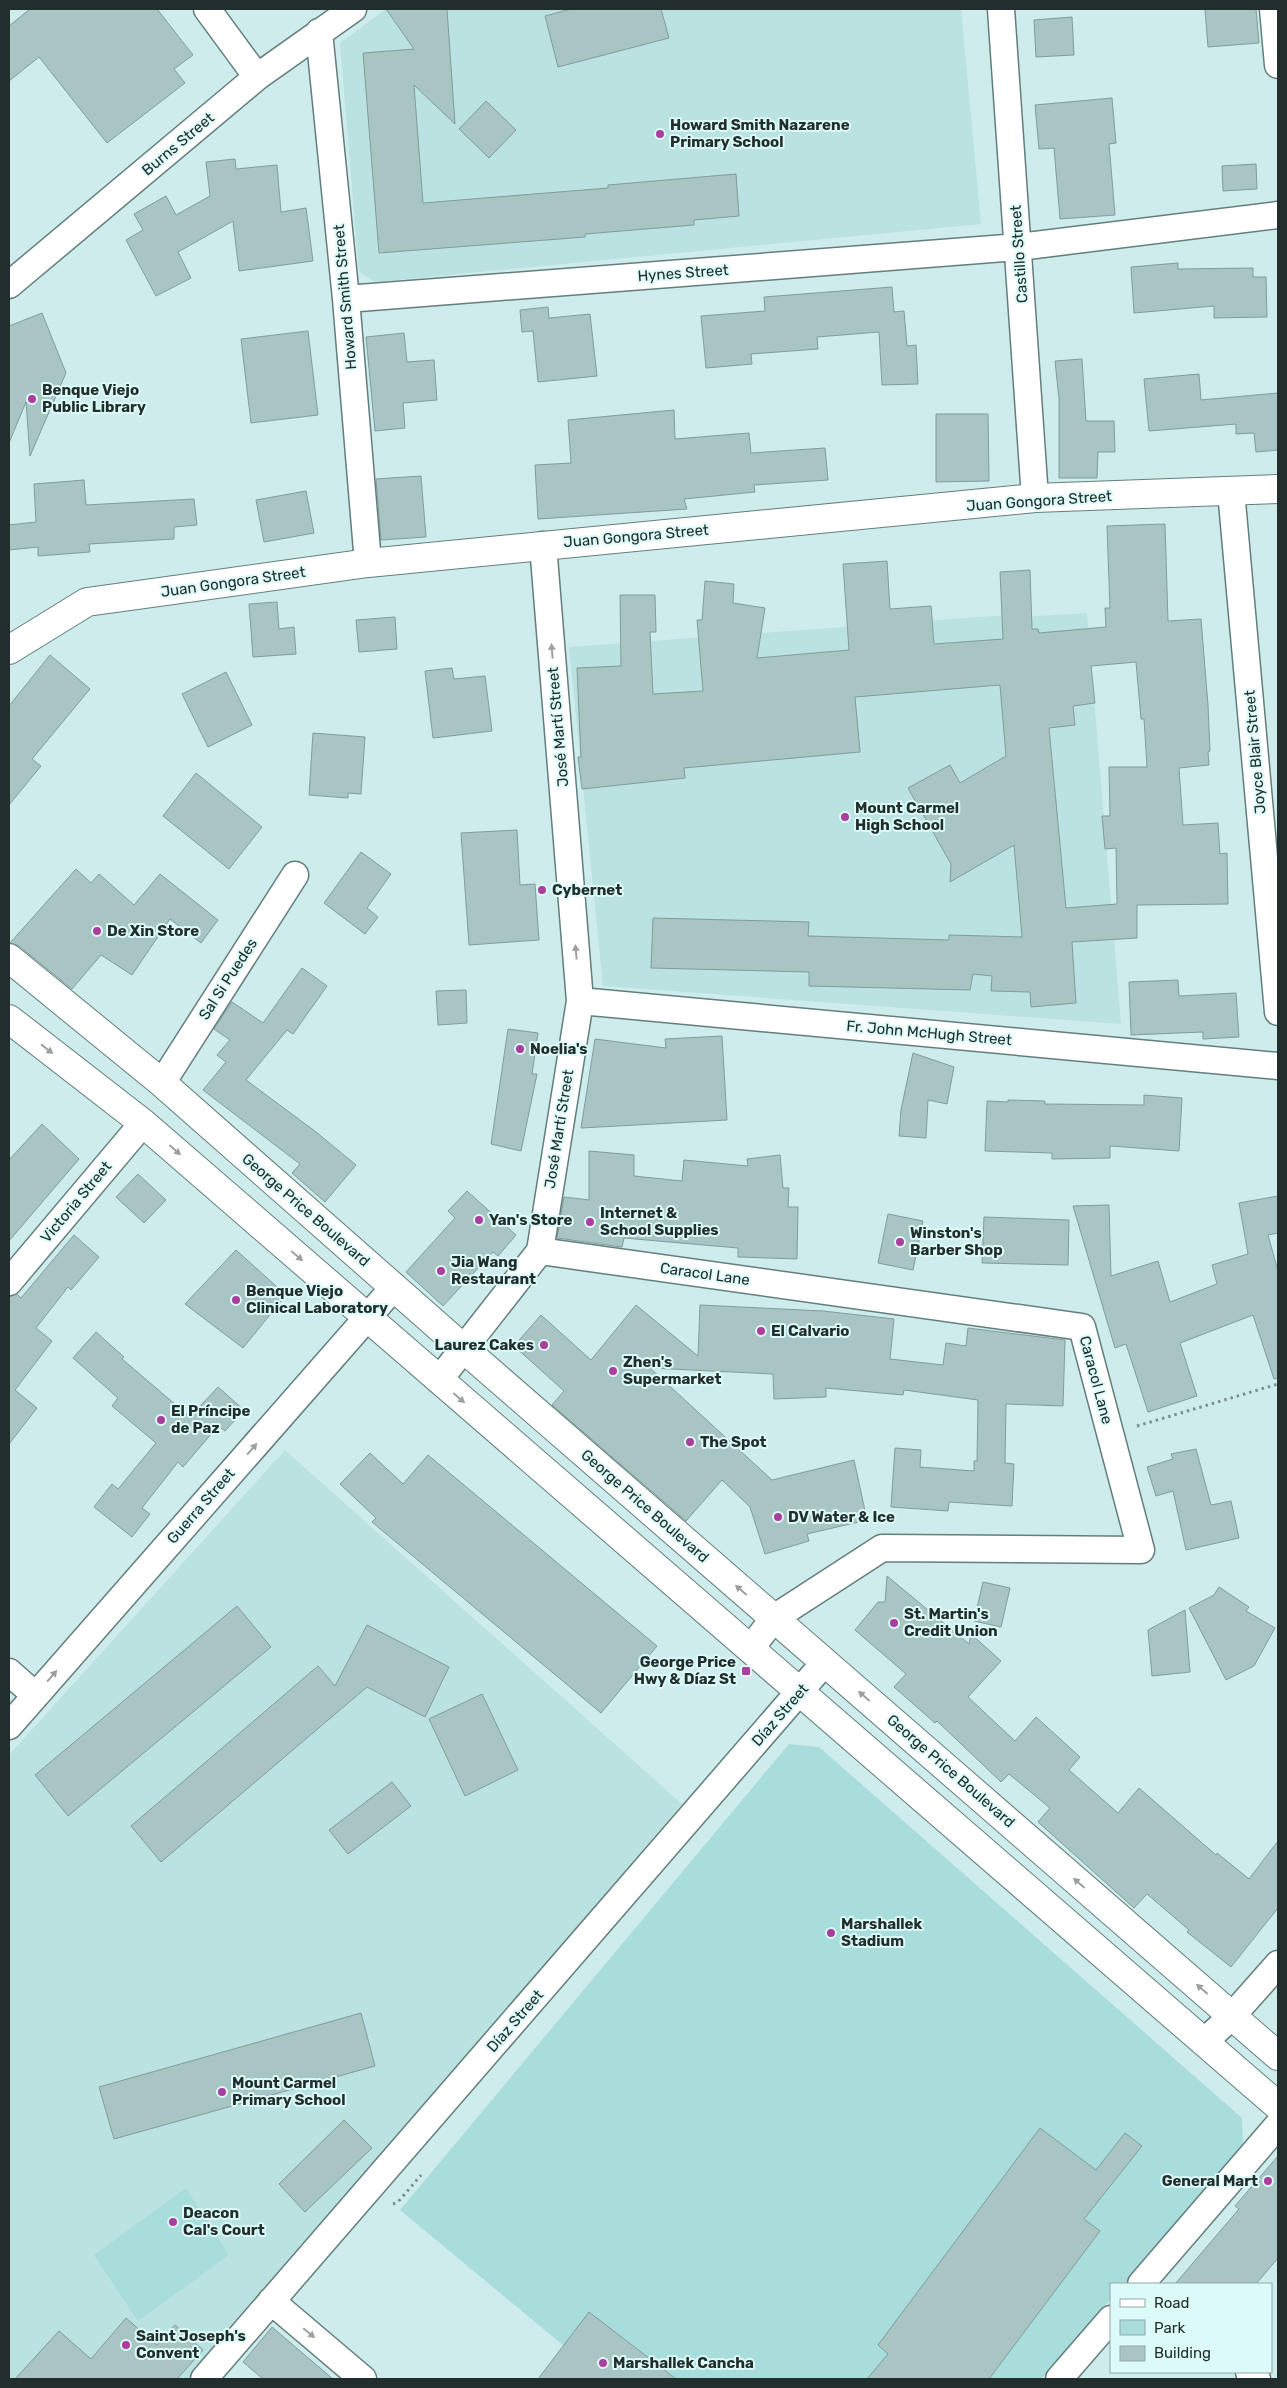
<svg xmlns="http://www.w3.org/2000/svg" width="1287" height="2388" viewBox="0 0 1287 2388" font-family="Rubik,sans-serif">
  <rect width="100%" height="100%" fill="#ceeceb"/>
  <path fill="#bae2e0" d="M386,9H961L981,224L375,282L359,272L340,43Z
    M1087,613L1121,1024L603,986L569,647L993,616L1023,617Z
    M285,1450L682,1804L187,2379H9V1755Z"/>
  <path fill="#a8dddb" d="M789,1744L819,1747L1242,2118L1243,2146L1124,2284H1111V2299L1041,2379H676L589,2313L564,2346L400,2210Z
    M186,2188L229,2255L138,2321L94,2255Z"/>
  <path fill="#a8c5c4" stroke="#809c9b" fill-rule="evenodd" d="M30,9H157L193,55L174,69L185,83L107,143L39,57L9,81V26Z
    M386,9H447L455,124L414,85L423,203L608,188V185L736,174L739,216L694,220V225L585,234V237L379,253L363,53L414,49Z
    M571,9H661L669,38L558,67L545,16Z
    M1205,9H1256L1259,43L1208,47Z
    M1072,17L1074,55L1036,57L1034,20Z
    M1112,98L1116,143L1109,144L1115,215L1060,219L1054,148L1039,149L1035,105Z
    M486,101L516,130L489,158L459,129Z
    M235,159L236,169L277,165L281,212L306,208L313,261L239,271L233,221L178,252L191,278L156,296L126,240L143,230L134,214L166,196L176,215L210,196L206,162Z
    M1256,164L1257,189L1223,191L1222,166Z
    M1178,263V269L1253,268V277H1266L1267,317L1214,318V306L1134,313L1131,267Z
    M892,287L894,312L904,311L907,346L916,345L918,384L882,385L879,332L817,337L818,349L751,354L752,364L706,368L701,316L765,311L764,297Z
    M548,307L549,318L590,314L597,376L538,382L533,331L522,332L520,310Z
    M42,313L66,373L30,456L26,402L9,443V326Z
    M308,331L318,415L251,423L241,339Z
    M404,333L407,362L434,360L437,400L403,403L405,428L375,431L366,337Z
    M1082,359L1086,421H1114L1115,452H1098L1097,478H1059V399L1055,361Z
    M1199,374L1201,400L1278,393V450L1256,452L1254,433L1236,434V424L1149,431L1144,379Z
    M674,410L675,439L749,433L751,453L825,448L828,480L754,485L755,492L684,499L687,509L538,519L535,465L571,463L568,420Z
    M936,414H988L989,481L936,482Z
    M421,476L426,537L381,540L376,479Z
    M84,480L86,505L194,499L197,525L174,527V539L89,544L90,552L38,556V547L9,550V525L36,522L34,484Z
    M306,491L314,533L264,542L256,500Z
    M1165,524L1168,621L1201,619L1208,705L1210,751L1208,752L1209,765L1179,768L1183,825L1218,823L1220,854L1227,853L1228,904L1137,905V938L1072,942L1076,1003L1031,1007L1030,992L991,991L992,976L973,974L970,990L809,986V972L651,968L653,918L809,922L808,936L949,940V935L1022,937L1014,845L950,882L951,864L908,788L950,765L960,783L1006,756L1000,685L855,697L860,752L684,768L685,778L582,789L578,757H581L577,668L621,666L620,595H655L656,632H650L653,694L703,691L697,620H702L705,581L734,584L733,603L765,608L757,658L849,650L843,564L887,561L890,609L931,606L934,644L1003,639L1000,572L1030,570L1032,629H1038L1039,633L1106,627L1105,608H1110L1107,526ZM1136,662L1141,719H1144L1147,767H1109L1110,816H1102L1105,849L1116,848L1117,904L1066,908L1049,728L1075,725L1073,706L1095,703L1091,666Z
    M277,602L279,629L294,627L296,654L253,657L249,604Z
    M395,617L397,649L359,652L356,620Z
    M50,655L90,689L32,759L41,766L9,805V706Z
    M452,668L454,679L485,676L492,731L433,738L425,671Z
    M226,672L252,725L208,747L182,694Z
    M313,733L365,737L361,794L348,793V798L309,795Z
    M196,773L262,827L229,869L163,816Z
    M517,830L520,885L535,884L539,940L469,945L461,833Z
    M361,852L391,874L367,908L378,917L365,934L324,903Z
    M76,869L91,883L99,874L134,905L160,874L218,920L201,943L170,919L132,975L101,955L72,989L19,946L10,943Z
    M302,968L327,986L293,1034L287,1030L246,1080L316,1132L356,1165L325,1202L292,1173L300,1164L203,1090L226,1062L217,1055L230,1040L214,1029L232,1002L263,1023Z
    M1178,980L1179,996L1236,993L1239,1037L1203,1039V1032L1131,1035L1129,982Z
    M466,990L467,1023L438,1025L436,991Z
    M508,1029L538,1033L532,1074H537L521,1151L491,1144Z
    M722,1036L727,1120L581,1128L595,1039L666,1048L665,1039Z
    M913,1053L954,1067L947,1104L928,1100L926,1138L899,1136L901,1110Z
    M1144,1095L1182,1098L1179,1151L1110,1146V1158L1052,1159V1153L985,1151L987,1101L1008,1102V1100L1045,1101V1104L1144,1105Z
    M42,1124L79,1159L9,1241V1160Z
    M589,1151L634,1155V1176L682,1181L684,1160L748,1166L747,1159L780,1155L783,1188H789L788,1207H798L797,1259L738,1257V1248L624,1238L622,1247L557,1238L564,1197L589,1200Z
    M138,1174L166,1200L144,1223L116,1197Z
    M467,1191L516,1235L498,1256L493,1252L443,1306L406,1272L455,1218L448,1211Z
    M1278,1196V1233L1268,1235L1278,1271V1378L1274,1379L1253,1315L1180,1343L1197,1396L1148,1412L1126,1344L1115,1348L1073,1206L1109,1205L1111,1276L1158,1261L1170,1302L1217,1284L1212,1265L1248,1254L1239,1203Z
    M888,1214L923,1221L913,1270L878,1263Z
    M984,1217L1069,1220L1068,1265L982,1263Z
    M74,1235L99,1257L71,1290L68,1287L36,1328L52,1341L15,1390L37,1408L9,1444V1297L17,1294L21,1298Z
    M236,1250L286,1295L243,1348L185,1304Z
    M636,1305L698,1356L700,1305L823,1311L894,1319L890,1359L943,1365L946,1343L966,1346L968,1328L1065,1340L1063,1406L1006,1404L1005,1463L1014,1464L1012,1506L949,1502L948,1511L891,1507L895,1448L921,1450L920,1467L974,1471V1461H977L978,1400L904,1390L903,1395L826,1388V1397L774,1399L773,1374L650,1368L772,1480L854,1460L867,1520L807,1534L809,1541L765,1554L750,1507L722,1480L686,1521L552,1405L564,1391L514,1346L541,1315L591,1360Z
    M96,1332L124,1357L122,1359L190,1417L218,1387L244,1410L225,1431L218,1426L183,1467L178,1462L142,1508L150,1514L132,1537L94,1507L112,1484L118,1489L156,1443L112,1406L118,1398L73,1358Z
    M1196,1449L1211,1505L1231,1501L1239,1538L1186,1550L1173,1491L1156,1496L1147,1467L1173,1459L1171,1454Z
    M370,1453L403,1484L428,1455L657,1646L601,1713L372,1522L376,1518L340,1484Z
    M887,1576L969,1644L971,1634L1001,1661L968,1697L1015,1741L1036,1717L1080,1757L1069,1770L1118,1813L1139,1788L1216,1855L1217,1853L1249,1879L1278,1841V1908L1231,1967L1187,1932L1189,1930L1147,1894L1134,1908L1038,1822L1050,1808L1009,1774L1001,1782L937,1721L935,1723L894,1687L906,1674L855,1630L878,1602H885Z
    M983,1582L1010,1588L1001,1627L974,1621Z
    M1219,1587L1249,1607L1246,1611L1275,1628L1254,1666L1226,1680L1189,1608L1214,1595Z
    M237,1606L271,1647L68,1816L35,1775Z
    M1185,1610L1190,1672L1152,1676L1148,1630Z
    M367,1625L449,1667L425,1717L367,1687L161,1862L131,1826L318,1666L335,1686Z
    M482,1694L518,1770L465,1796L429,1719Z
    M392,1782L411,1806L348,1854L329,1830Z
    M361,2013L375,2066L114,2139L99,2087Z
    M344,2120L372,2148L305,2212L279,2184Z
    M1040,2128L1096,2170L1125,2133L1142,2146L1084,2219L1100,2231L989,2379H867L888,2354L878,2345Z
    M1278,2156V2258L1256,2284H1175L1239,2209L1235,2206Z
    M589,2312L676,2379H538Z
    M126,2318L157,2345L175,2325L203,2350L177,2379H15L59,2331L91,2359Z
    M272,2327L333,2379H263L243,2362Z"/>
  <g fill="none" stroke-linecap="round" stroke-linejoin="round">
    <defs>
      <path id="street" d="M207,9L257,77
        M1001,9L1035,498
        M1273,9L1278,65
        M319,32L346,299L368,563
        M9,285L257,77L353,9
        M346,299L1019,247L1278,215
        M1231,491L1278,1012
        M580,1001L1278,1066
        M162,1083L295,875
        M540,1251L1082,1327L1141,1550L882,1548L774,1618L751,1648
        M9,1282L143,1123
        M439,1380L540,1251L580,1001L543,545
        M9,1672L35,1695
        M9,1726L394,1287
        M1204,2042L1232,2016L1278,1964
        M1141,2284L1278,2125
        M271,2301L363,2379
        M1249,2372L1257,2379
        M204,2379L825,1662
        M1059,2379L1111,2319"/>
      <path id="secondary" d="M9,650L87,602L368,563L1035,498L1278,489"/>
      <path id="highway" d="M9,958L162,1083L464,1349L1278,2056
        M9,1019L143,1123L1278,2106"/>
    </defs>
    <use href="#street" stroke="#637e7d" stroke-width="29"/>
    <use href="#secondary" stroke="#637e7d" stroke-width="30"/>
    <use href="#highway" stroke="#637e7d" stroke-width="30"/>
    <path stroke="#7a8f8e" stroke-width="3" stroke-dasharray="2.5 4" stroke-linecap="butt" d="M1137,1426L1278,1384
      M393,2204L398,2202L421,2175"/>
    <use href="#street" stroke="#fff" stroke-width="26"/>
    <use href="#secondary" stroke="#fff" stroke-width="28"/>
    <use href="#highway" stroke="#fff" stroke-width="28"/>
  </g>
  <defs><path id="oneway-solid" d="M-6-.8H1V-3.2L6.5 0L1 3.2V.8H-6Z" transform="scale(1.25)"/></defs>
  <g fill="#9ca0a0">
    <use href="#oneway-solid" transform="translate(552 651) rotate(-95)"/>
    <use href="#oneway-solid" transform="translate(576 952) rotate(-95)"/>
    <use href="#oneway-solid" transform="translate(47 1049) rotate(38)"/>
    <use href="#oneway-solid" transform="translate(175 1150) rotate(41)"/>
    <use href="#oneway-solid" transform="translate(297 1256) rotate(41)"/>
    <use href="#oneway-solid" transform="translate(459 1398) rotate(41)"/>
    <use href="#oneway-solid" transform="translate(252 1449) rotate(-49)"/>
    <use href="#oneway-solid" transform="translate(741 1590) rotate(-139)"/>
    <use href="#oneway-solid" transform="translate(52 1676) rotate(-49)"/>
    <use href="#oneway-solid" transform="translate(864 1696) rotate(-139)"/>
    <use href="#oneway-solid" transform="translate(1079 1883) rotate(-139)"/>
    <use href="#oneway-solid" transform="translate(1202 1989) rotate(-139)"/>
    <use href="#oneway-solid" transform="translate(309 2333) rotate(40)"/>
  </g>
  <g fill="#ab3d9c" stroke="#dbfaf8" stroke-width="2">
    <circle cx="660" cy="134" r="5"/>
    <circle cx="32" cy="399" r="5"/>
    <circle cx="845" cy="817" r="5"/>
    <circle cx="542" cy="890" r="5"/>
    <circle cx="97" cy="931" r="5"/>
    <circle cx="520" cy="1049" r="5"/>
    <circle cx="479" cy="1220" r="5"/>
    <circle cx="590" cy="1222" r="5"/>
    <circle cx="900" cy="1242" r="5"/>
    <circle cx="441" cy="1271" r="5"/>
    <circle cx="236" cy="1300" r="5"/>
    <circle cx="761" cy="1331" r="5"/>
    <circle cx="544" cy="1345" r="5"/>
    <circle cx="613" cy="1371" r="5"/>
    <circle cx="161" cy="1420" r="5"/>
    <circle cx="690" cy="1442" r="5"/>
    <circle cx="778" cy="1517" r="5"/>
    <circle cx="894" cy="1623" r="5"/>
    <rect x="741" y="1666" width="10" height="10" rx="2.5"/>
    <circle cx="831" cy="1933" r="5"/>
    <circle cx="222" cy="2092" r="5"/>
    <circle cx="1268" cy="2181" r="5"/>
    <circle cx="173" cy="2222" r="5"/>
    <circle cx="126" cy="2345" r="5"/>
    <circle cx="603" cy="2363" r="5"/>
  </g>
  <g text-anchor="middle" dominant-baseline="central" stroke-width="4" stroke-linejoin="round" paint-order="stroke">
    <g font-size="15" font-weight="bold" fill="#222d2d" stroke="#dbfaf8" text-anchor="start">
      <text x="670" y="125">Howard Smith Nazarene<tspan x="670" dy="17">Primary School</tspan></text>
      <text x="42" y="390">Benque Viejo<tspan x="42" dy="17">Public Library</tspan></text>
      <text x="855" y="808">Mount Carmel<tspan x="855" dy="17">High School</tspan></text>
      <text x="552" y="890">Cybernet</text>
      <text x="107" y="931">De Xin Store</text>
      <text x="530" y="1049">Noelia's</text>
      <text x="600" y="1213">Internet &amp;<tspan x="600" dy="17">School Supplies</tspan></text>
      <text x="489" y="1220">Yan's Store</text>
      <text x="910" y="1233">Winston's<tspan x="910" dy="17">Barber Shop</tspan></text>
      <text x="451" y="1262">Jia Wang<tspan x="451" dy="17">Restaurant</tspan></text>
      <text x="246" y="1291">Benque Viejo<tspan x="246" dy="17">Clinical Laboratory</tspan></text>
      <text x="771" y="1331">El Calvario</text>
      <text x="534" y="1345" text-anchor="end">Laurez Cakes</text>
      <text x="623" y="1362">Zhen's<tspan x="623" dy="17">Supermarket</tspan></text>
      <text x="171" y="1411">El Príncipe<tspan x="171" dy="17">de Paz</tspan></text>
      <text x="700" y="1442">The Spot</text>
      <text x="788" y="1517">DV Water &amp; Ice</text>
      <text x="904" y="1614">St. Martin's<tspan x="904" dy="17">Credit Union</tspan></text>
      <text x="736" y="1662" text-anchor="end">George Price<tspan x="736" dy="17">Hwy &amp; Díaz St</tspan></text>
      <text x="841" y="1924">Marshallek<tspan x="841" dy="17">Stadium</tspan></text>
      <text x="232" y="2083">Mount Carmel<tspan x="232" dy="17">Primary School</tspan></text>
      <text x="1258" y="2181" text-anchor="end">General Mart</text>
      <text x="183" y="2213">Deacon<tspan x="183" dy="17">Cal's Court</tspan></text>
      <text x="136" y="2336">Saint Joseph's<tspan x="136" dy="17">Convent</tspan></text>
      <text x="613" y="2363">Marshallek Cancha</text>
    </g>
    <g font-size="15" fill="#222d2d" stroke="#dbfaf8">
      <text transform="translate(178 144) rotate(-40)">Burns Street</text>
      <text transform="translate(1019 254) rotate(-94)">Castillo Street</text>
      <text transform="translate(683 273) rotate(-4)">Hynes Street</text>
      <text transform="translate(345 297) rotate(-95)">Howard Smith Street</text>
      <text transform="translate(1039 501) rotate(-4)">Juan Gongora Street</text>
      <text transform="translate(636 536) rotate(-5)">Juan Gongora Street</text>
      <text transform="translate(233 582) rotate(-8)">Juan Gongora Street</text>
      <text transform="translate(558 727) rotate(-95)">José Martí Street</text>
      <text transform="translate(1255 752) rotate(-95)">Joyce Blair Street</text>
      <text transform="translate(228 979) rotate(-57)">Sal Si Puedes</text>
      <text transform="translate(929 1033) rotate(5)">Fr. John McHugh Street</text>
      <text transform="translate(559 1129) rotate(-81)">José Martí Street</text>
      <text transform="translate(76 1202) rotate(-50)">Victoria Street</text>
      <text transform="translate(306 1210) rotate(41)">George Price Boulevard</text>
      <text transform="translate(705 1274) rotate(8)">Caracol Lane</text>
      <text transform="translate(1096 1380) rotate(75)">Caracol Lane</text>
      <text transform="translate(201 1506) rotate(-49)">Guerra Street</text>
      <text transform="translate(645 1506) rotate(41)">George Price Boulevard</text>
      <text transform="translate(780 1715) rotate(-49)">Díaz Street</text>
      <text transform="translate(951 1771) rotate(41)">George Price Boulevard</text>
      <text transform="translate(515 2021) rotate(-49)">Díaz Street</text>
    </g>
  </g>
  <rect width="1287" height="2388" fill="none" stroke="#222d2d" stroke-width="20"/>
  <rect x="1110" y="2283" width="162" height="90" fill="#dbfaf8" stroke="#91a8a7"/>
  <rect x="1120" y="2299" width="25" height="8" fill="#ffffff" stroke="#91a8a7"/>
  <text x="1154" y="2308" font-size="15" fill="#222d2d">Road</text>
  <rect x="1120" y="2320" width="25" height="15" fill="#a8dddb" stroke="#91a8a7"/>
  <text x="1154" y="2333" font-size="15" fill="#222d2d">Park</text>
  <rect x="1120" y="2346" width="25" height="15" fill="#a8c5c4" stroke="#91a8a7"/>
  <text x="1154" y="2358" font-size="15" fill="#222d2d">Building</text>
</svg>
